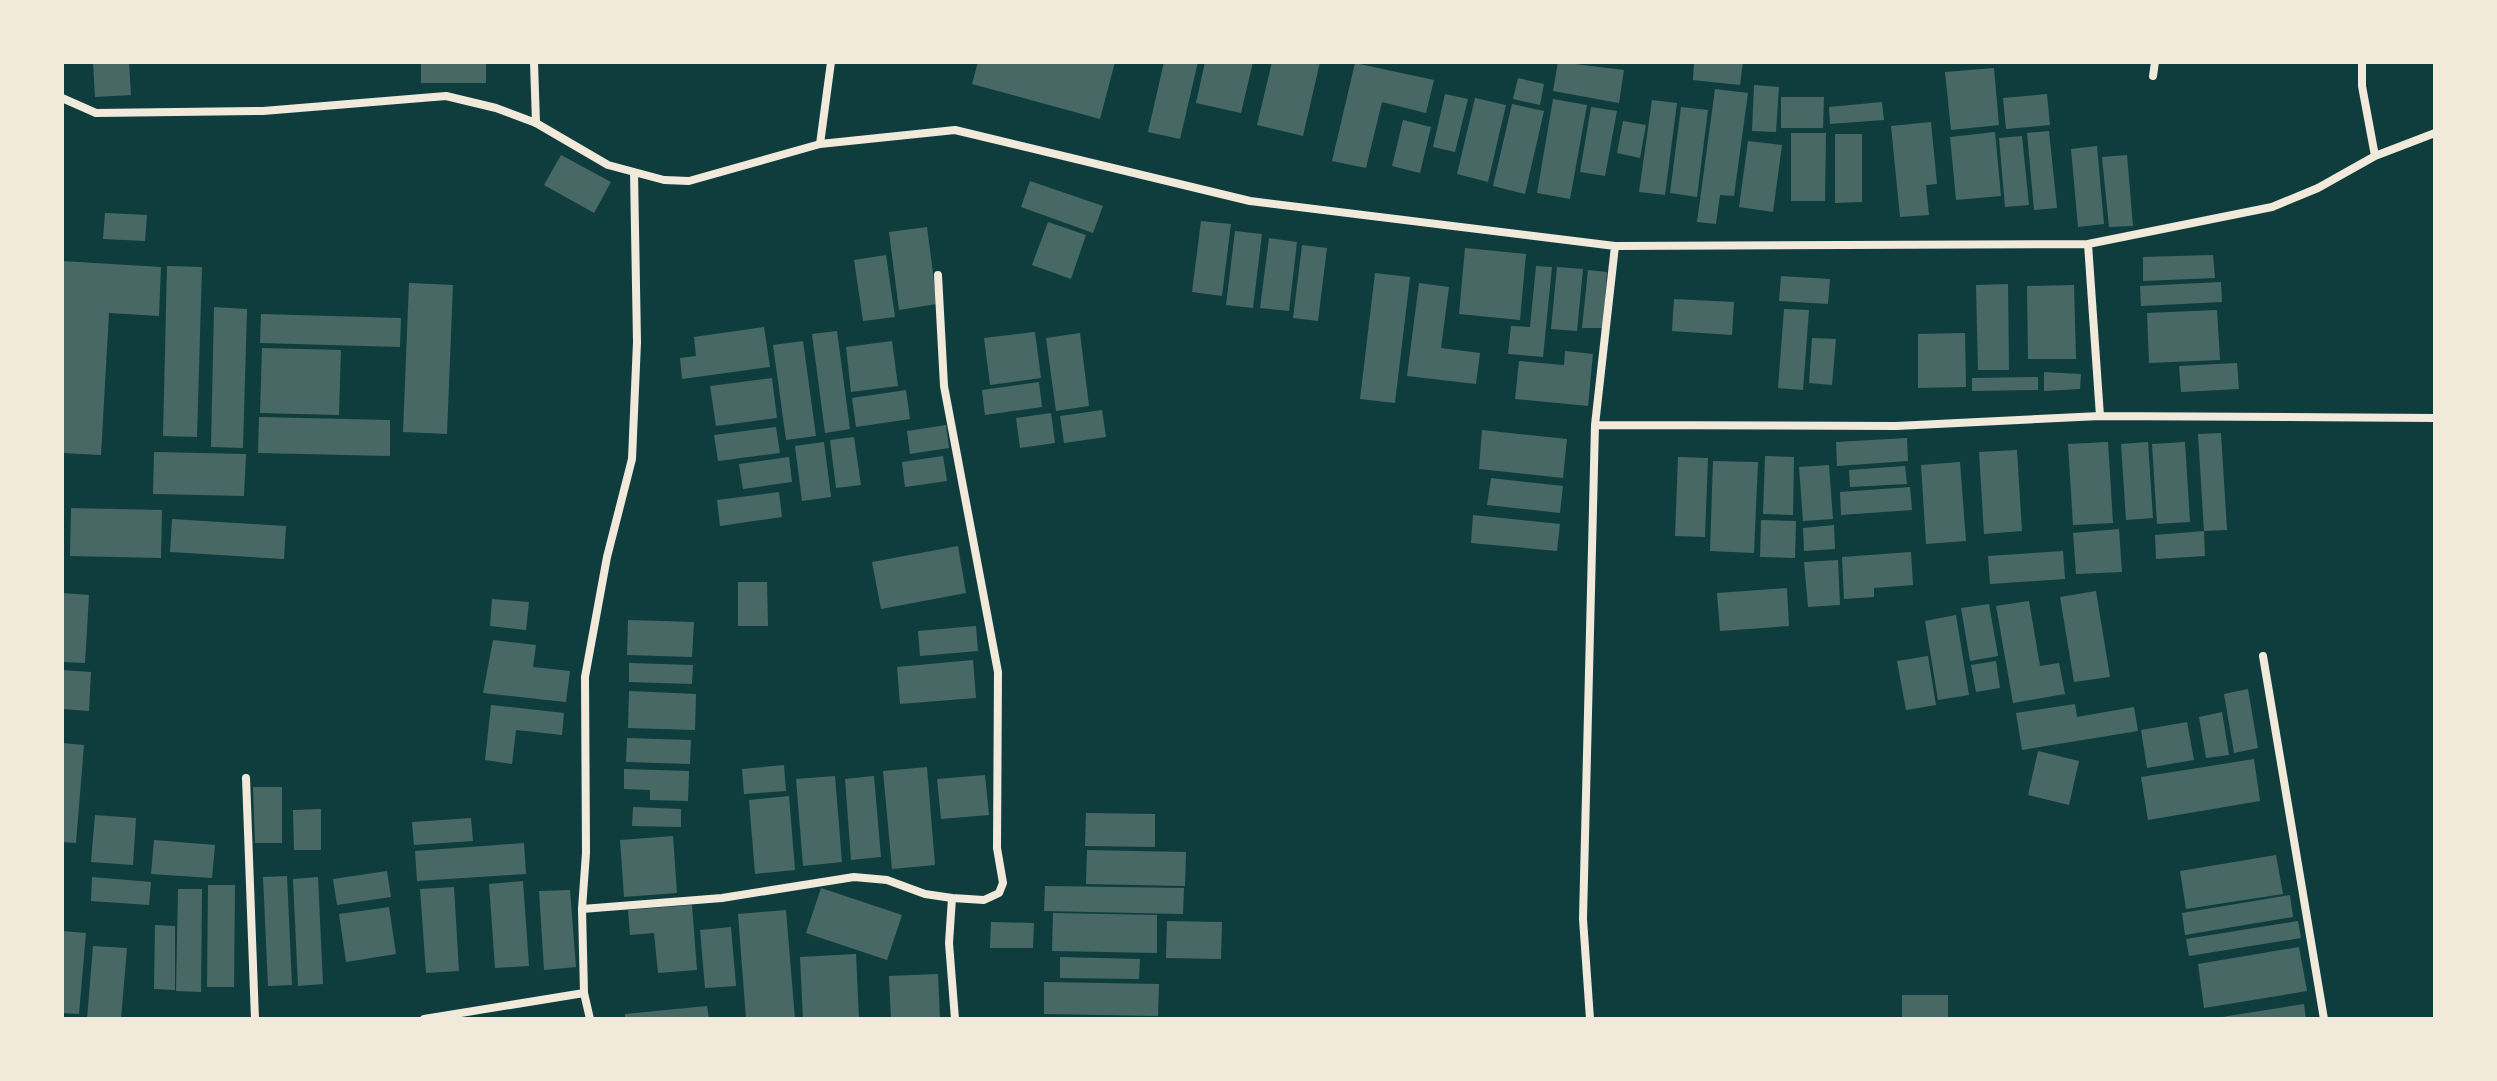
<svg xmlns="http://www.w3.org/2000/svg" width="2497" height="1081" viewBox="0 0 2497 1081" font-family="Poppins,sans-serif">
  <rect width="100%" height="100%" fill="#0f3d3e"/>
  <path fill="#486865" d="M93,62H129L131,95L95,97Z
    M486,62V83H421V63Z
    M978,62H1115L1100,119L972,84Z
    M1164,62H1198L1180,139L1148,132Z
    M1205,62H1253L1241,113L1196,103Z
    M1272,62H1320L1303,136L1257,125Z
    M1558,62L1624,70L1619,103L1553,91Z
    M1694,62H1743L1740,85L1693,80Z
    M1355,63L1434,80L1426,113L1382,102L1366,168L1332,161Z
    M1994,68L1999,125L1951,130L1945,72Z
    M1518,78L1544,84L1540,105L1513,99Z
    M1754,85L1779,87L1776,132L1752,131Z
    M1715,89L1748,93L1734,196L1720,195L1716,224L1697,222Z
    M1445,94L1468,99L1455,152L1433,147Z
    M2047,94L2050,125L2006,129L2003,98Z
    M1781,97H1824L1823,128H1781Z
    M1475,98L1506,105L1488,182L1457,174Z
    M1553,99L1587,105L1570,199L1537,193Z
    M1652,100L1677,103L1665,195L1639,192Z
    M1882,102L1884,120L1830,124L1829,107Z
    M1512,104L1544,111L1525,194L1493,186Z
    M1591,107L1617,111L1605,176L1580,172Z
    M1681,107L1708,110L1697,197L1670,193Z
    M1403,120L1431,127L1420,173L1392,166Z
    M1623,121L1646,125L1640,158L1617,153Z
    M1931,122L1937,184L1926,185L1929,215L1900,217L1891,126Z
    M2049,131L2057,208L2034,210L2027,133Z
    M1995,132L2001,196L1956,200L1950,137Z
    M1791,133H1826L1825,201H1791Z
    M1835,134H1862V202L1835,203Z
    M2022,136L2029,205L2005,207L1999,138Z
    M1748,141L1782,145L1773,212L1739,207Z
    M2097,146L2104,224L2078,227L2071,149Z
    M561,155L611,182L594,213L544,185Z
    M2127,155L2133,226L2109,227L2102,157Z
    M1030,181L1103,206L1093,233L1021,207Z
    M105,213L147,215L145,241L103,239Z
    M1201,221L1231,224L1222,296L1192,292Z
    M1048,222L1086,235L1071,279L1032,265Z
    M927,227L937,304L899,310L889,232Z
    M1235,231L1262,234L1253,308L1226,305Z
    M1269,238L1297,242L1289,311L1260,308Z
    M1302,245L1327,248L1318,321L1293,318Z
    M1465,248L1526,254L1520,320L1459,314Z
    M886,255L895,317L863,321L854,260Z
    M2213,255L2215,278L2143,281V257Z
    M62,261L161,267L159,316L109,313L101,455L62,453Z
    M167,266L202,267L197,437L163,436Z
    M1536,266L1552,267L1543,357L1508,354L1511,326L1530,327Z
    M1557,267L1583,269L1577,331L1551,329Z
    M1588,270L1607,272L1603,328H1582Z
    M1375,273L1410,277L1395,403L1360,399Z
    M1781,276L1830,279L1828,304L1779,301Z
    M2221,282L2222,302L2141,306L2140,286Z
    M409,283L453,285L447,434L403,432Z
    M1419,283L1449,287L1441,348L1480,353L1476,384L1407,376Z
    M2008,284L2009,370H1978L1976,285Z
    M2074,285L2076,359H2028L2027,286Z
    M1674,299L1734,302L1732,335L1672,331Z
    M214,307L247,309L243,448L211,447Z
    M1784,309L1809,310L1803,390L1778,388Z
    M2217,310L2220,360L2149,363L2147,313Z
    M261,314L401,318L400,347L260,343Z
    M764,327L770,367L682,379L680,358L696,356L694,337Z
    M837,331L850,429L825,433L812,334Z
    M1035,332L1041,378L990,385L984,338Z
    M1080,333L1089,406L1056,411L1046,338Z
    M1965,333L1966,387L1918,388V334Z
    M1812,338L1836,339L1832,385L1809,383Z
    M803,341L816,436L786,440L773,345Z
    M892,341L898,386L851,392L846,347Z
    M262,348L341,350L339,415L260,413Z
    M1565,351L1593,354L1588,406L1515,399L1519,361L1564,365Z
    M2237,363L2239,389L2181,392L2179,366Z
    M2044,372L2081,374L2080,389L2044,391Z
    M2038,377V390L1972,391V378Z
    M772,378L777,418L716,426L710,386Z
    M1039,382L1042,407L985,415L982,390Z
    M906,390L910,419L856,427L852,398Z
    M1102,410L1106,437L1064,443L1060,416Z
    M1051,413L1055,443L1020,448L1016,418Z
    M259,417L390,420V456L258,453Z
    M946,425L949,448L910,454L907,431Z
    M776,427L780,453L718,461L714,435Z
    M1482,430L1567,439L1563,478L1479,469Z
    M2221,433L2227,530L2204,531L2198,434Z
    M854,437L861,485L836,488L830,440Z
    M1907,438L1908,461L1837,466L1836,442Z
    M824,442L831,497L802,501L795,446Z
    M2108,442L2113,523L2073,525L2068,444Z
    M2148,442L2153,518L2126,520L2121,444Z
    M2185,442L2190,522L2157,524L2152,444Z
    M2017,450L2022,531L1984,534L1979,452Z
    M154,452L246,454L244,496L153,494Z
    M943,456L947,481L905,487L902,462Z
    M1765,456L1794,457L1793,515L1763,514Z
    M789,457L792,482L743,489L739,464Z
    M1678,457L1708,458L1705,537L1675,536Z
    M1713,461L1758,462L1754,553L1710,551Z
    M1960,462L1966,541L1926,544L1921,465Z
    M1829,465L1833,519L1803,521L1799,467Z
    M1905,466L1907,484L1850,487L1849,470Z
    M1491,478L1563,486L1560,513L1487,505Z
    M1910,487L1912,510L1841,515L1840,492Z
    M779,492L782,517L720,526L717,500Z
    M71,508L162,510L161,558L70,556Z
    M1473,515L1560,524L1557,551L1471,543Z
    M172,519L286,526L284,559L170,552Z
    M1761,520L1796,521L1795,558L1760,557Z
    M1834,525L1835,549L1804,551L1803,528Z
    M2119,529L2122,572L2076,574L2073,533Z
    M2204,531L2205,556L2156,559L2155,535Z
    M958,546L966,593L881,609L872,562Z
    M2063,551L2065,579L1990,584L1988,556Z
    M1911,552L1913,585L1874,588V597L1844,599L1842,557Z
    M1838,560L1840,605L1808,607L1804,562Z
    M738,582H767L768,626H738Z
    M1787,588L1789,626L1720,631L1717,593Z
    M2096,591L2110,677L2074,682L2060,597Z
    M62,593L89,595L85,663L62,662Z
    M492,599L529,602L526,630L490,626Z
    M2029,601L2040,666L2059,663L2065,694L2013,703L1996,606Z
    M1989,604L1998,656L1970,661L1961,608Z
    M1956,615L1969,695L1938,700L1925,621Z
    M628,620L694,622L692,657L627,655Z
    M976,626L978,651L920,656L918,631Z
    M493,640L536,645L533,667L570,671L566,702L483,693Z
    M1928,656L1936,705L1906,710L1897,661Z
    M973,660L976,698L900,704L897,667Z
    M1996,661L2000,688L1976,692L1971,665Z
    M629,663L693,665L692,684L629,682Z
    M62,670L91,672L89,711L62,709Z
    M2248,689L2258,748L2234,753L2224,694Z
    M629,691L696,694L695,730L628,728Z
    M2075,704L2077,717L2134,707L2138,731L2022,750L2016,713Z
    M491,705L564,713L562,735L516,730L512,764L485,760Z
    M2222,712L2229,755L2206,758L2199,717Z
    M2187,722L2194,760L2147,768L2141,730Z
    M627,738L691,740L690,764L626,762Z
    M62,743L84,745L76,843L62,842Z
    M2038,751L2079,761L2069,805L2028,795Z
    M2254,759L2260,801L2148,820L2141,777Z
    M784,765L786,791L744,794L742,769Z
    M927,767L935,865L892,869L883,771Z
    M624,769L689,771L688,801L650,800V790L624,789Z
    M985,775L989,815L941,819L937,779Z
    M835,776L842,862L803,866L796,779Z
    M874,776L881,857L851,860L845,779Z
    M253,787H282V843H255Z
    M789,796L795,870L755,874L749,800Z
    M633,807L681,809V827L632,826Z
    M321,809V850H294L293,810Z
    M1086,813L1155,814V847L1085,846Z
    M95,815L136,818L133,865L91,862Z
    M471,818L473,841L414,845L412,822Z
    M673,836L677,893L624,897L620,840Z
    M154,840L215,845L212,878L151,874Z
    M524,843L526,874L417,881L415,851Z
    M1087,850L1186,852L1185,886L1086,884Z
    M2276,855L2283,894L2186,909L2180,871Z
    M387,871L391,897L337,905L333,879Z
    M287,876L292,985L268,986L263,877Z
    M92,877L151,882L149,905L91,901Z
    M318,877L323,984L298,986L293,879Z
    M523,881L529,966L495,968L489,884Z
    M208,885H235L234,987H207Z
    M1045,886L1184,888L1183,914L1044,911Z
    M454,887L459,971L426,973L420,889Z
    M821,888L902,915L887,960L806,933Z
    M178,889H202L201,992L176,991Z
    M570,890L576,967L544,970L539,891Z
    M2290,895L2293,917L2185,935L2182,913Z
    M692,905L697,970L658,973L654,933L630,935L628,910Z
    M389,907L396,954L346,962L339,914Z
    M786,910L795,1019H746L738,914Z
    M1053,913L1157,915V953L1052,951Z
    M1167,921L1222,922L1221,959L1166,958Z
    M2298,921L2301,938L2189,956L2186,939Z
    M991,922L1034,923L1033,948H990Z
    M155,925L175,926V990L154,989Z
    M731,927L736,986L705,988L700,930Z
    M62,931L86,933L79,1014L62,1013Z
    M93,946L127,948L121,1019H87Z
    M2299,947L2307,991L2204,1008L2198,964Z
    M856,954L859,1019H803L800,957Z
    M1060,957L1140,959L1139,979L1060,978Z
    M938,974L940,1019H891L889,976Z
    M1044,982L1159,984L1158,1016L1044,1014Z
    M1902,995H1948V1019H1902Z
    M2304,1004L2306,1019H2222V1017Z
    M707,1006L709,1019H625V1014Z"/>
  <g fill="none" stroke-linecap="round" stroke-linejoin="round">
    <path stroke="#f1e9da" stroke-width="8" d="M534,62L536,123
      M2362,62V86L2375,156
      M2153,76L2155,62
      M62,98L96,113L263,111L446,96L496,108L536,123L608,165L664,180L689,181L820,144L955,130L1250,201L1615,246L2088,244L2272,207L2318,188L2375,156L2435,133
      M820,144L831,62
      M2088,244L2100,416
      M938,275L944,386L998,672L997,848L1003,883L999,893L984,900L952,898L949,943L955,1019
      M1595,425L1896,426L2100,416L2435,418
      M2263,656L2324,1019
      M246,778L255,1019
      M582,909L722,898L854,877L887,880L925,894L952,898
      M424,1019L584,993
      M590,1019L584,993L582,909L586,853L585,677L607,557L632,459L637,342L634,172
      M1590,1019L1583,919L1595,425L1615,246"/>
  </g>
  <rect width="2497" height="1081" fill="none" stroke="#f1e9da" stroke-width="128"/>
</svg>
